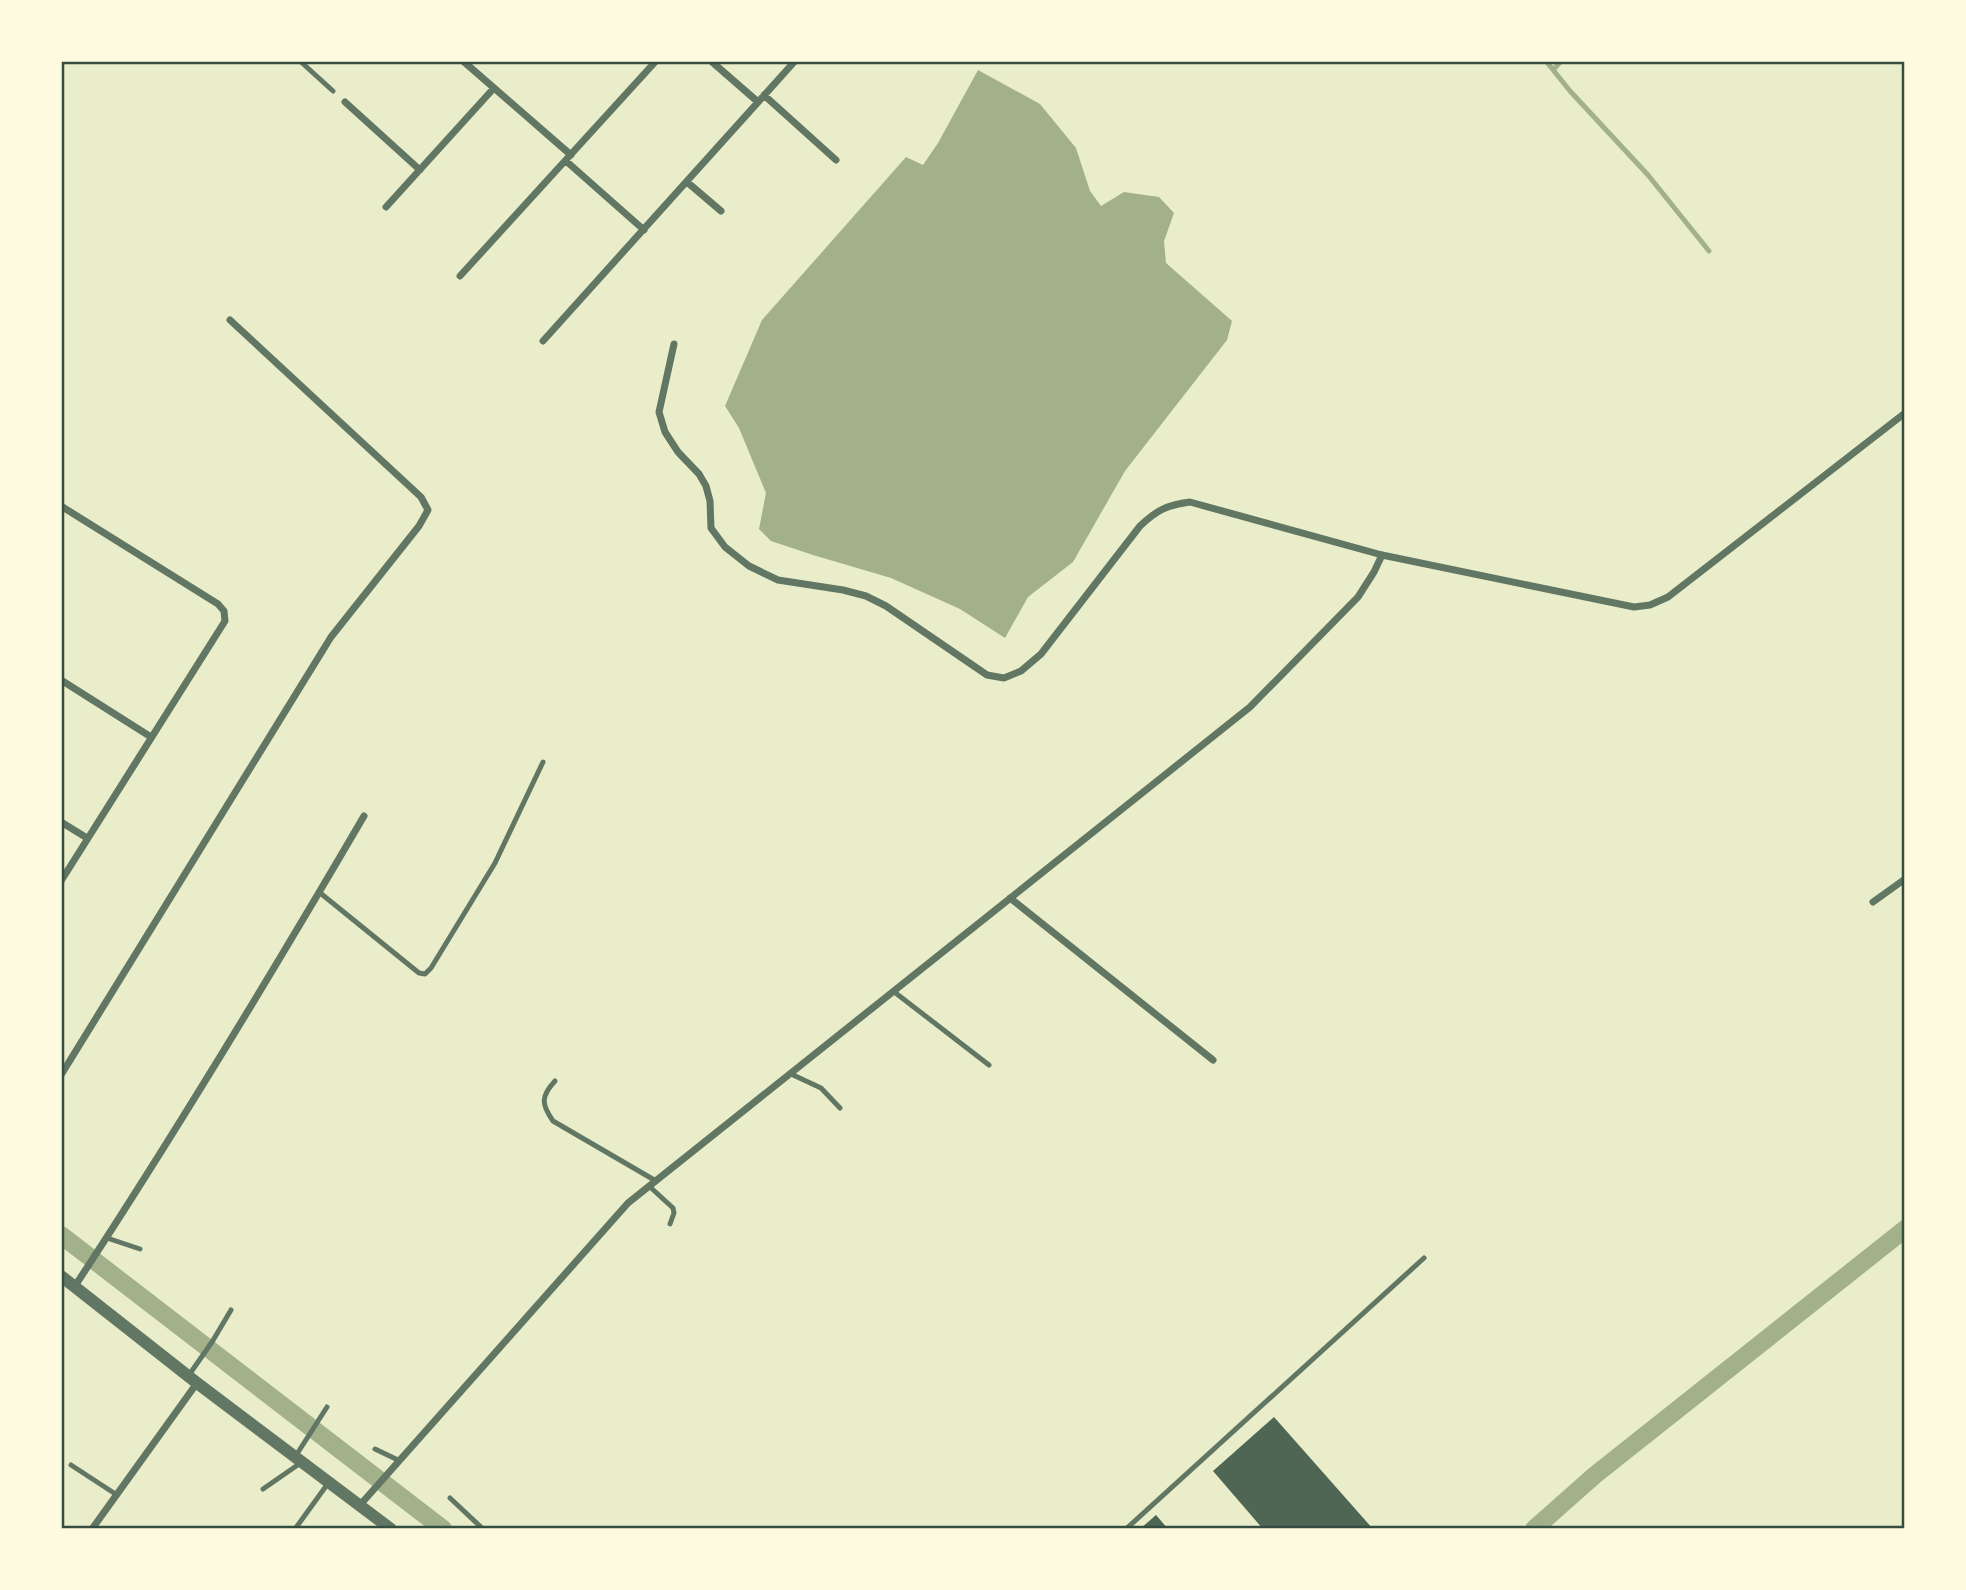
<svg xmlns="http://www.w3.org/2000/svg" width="1966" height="1590" viewBox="0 0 1966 1590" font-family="'Nunito Sans',sans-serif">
  <rect width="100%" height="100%" fill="#e9edc9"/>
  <path fill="#a3b18a" d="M978,70L1040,104L1076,148L1090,191L1101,206L1124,192L1159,197L1174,213L1164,241L1166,263L1232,321L1227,340L1125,471L1073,562L1028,597L1005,638L960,609L891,578L813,555L771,541L759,529L766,493L739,428L725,406L762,320L906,157L923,165L938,143Z"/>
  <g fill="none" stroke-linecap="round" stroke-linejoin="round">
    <path stroke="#a3b18a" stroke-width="5" d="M1546,61L1570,91L1648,175L1709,251
      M1553,70L1561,61"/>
    <path stroke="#a3b18a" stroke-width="18" d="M61,1235L443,1529
      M1534,1529L1595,1475L1905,1229"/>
  </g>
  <path fill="#4f6655" d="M1274,1417L1373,1529H1263L1213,1471Z
    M1156,1515L1168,1529H1140Z"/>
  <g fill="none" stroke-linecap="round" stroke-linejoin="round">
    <path stroke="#617663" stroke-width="5" d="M300,61L333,91
      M319,892L419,973L425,974L431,968L495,863L543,762
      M893,991L989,1065
      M791,1074L821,1088L840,1108
      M555,1081C541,1096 541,1104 553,1121L656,1181
      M649,1186L673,1208L674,1213L670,1224
      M107,1238L140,1249
      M189,1375L212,1342L231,1310
      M375,1449L398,1460
      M295,1457L327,1407
      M71,1465L117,1495
      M263,1489L302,1462
      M450,1498L483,1529
      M295,1529L329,1482
      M1126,1529L1424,1258"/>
    <path stroke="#617663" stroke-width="7" d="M463,61L571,155
      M711,61L758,102
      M764,95L836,160
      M345,102L420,170
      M566,161L644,230
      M687,182L721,211
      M386,207L494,88
      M460,276L656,61
      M543,341L795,61
      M674,344L659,412L665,432L678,452L699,474L706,486L710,501L711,528L725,547L749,566L778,580L843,590L866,596L886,606L987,675L1004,678L1021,671L1041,654L1140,526C1157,510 1167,505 1190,502L1382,555L1634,607L1650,605L1668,597L1905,413
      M61,506L218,604L224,611L225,621L61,881
      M61,680L151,737
      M61,822L87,838
      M1010,898L1213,1060
      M1873,902L1905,879
      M61,1075L331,637L419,526L428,510L421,497L230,320
      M75,1286C176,1132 271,975 364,816
      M360,1505L628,1203L1250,707L1358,597L1374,572L1382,555
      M92,1529L197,1383"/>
    <path stroke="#617663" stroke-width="12" d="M61,1276L197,1383L391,1529"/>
  </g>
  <rect width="1966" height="1590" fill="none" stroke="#fefae0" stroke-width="126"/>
  <rect x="63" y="63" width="1840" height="1464" fill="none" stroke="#344e41" stroke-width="2.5"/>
</svg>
